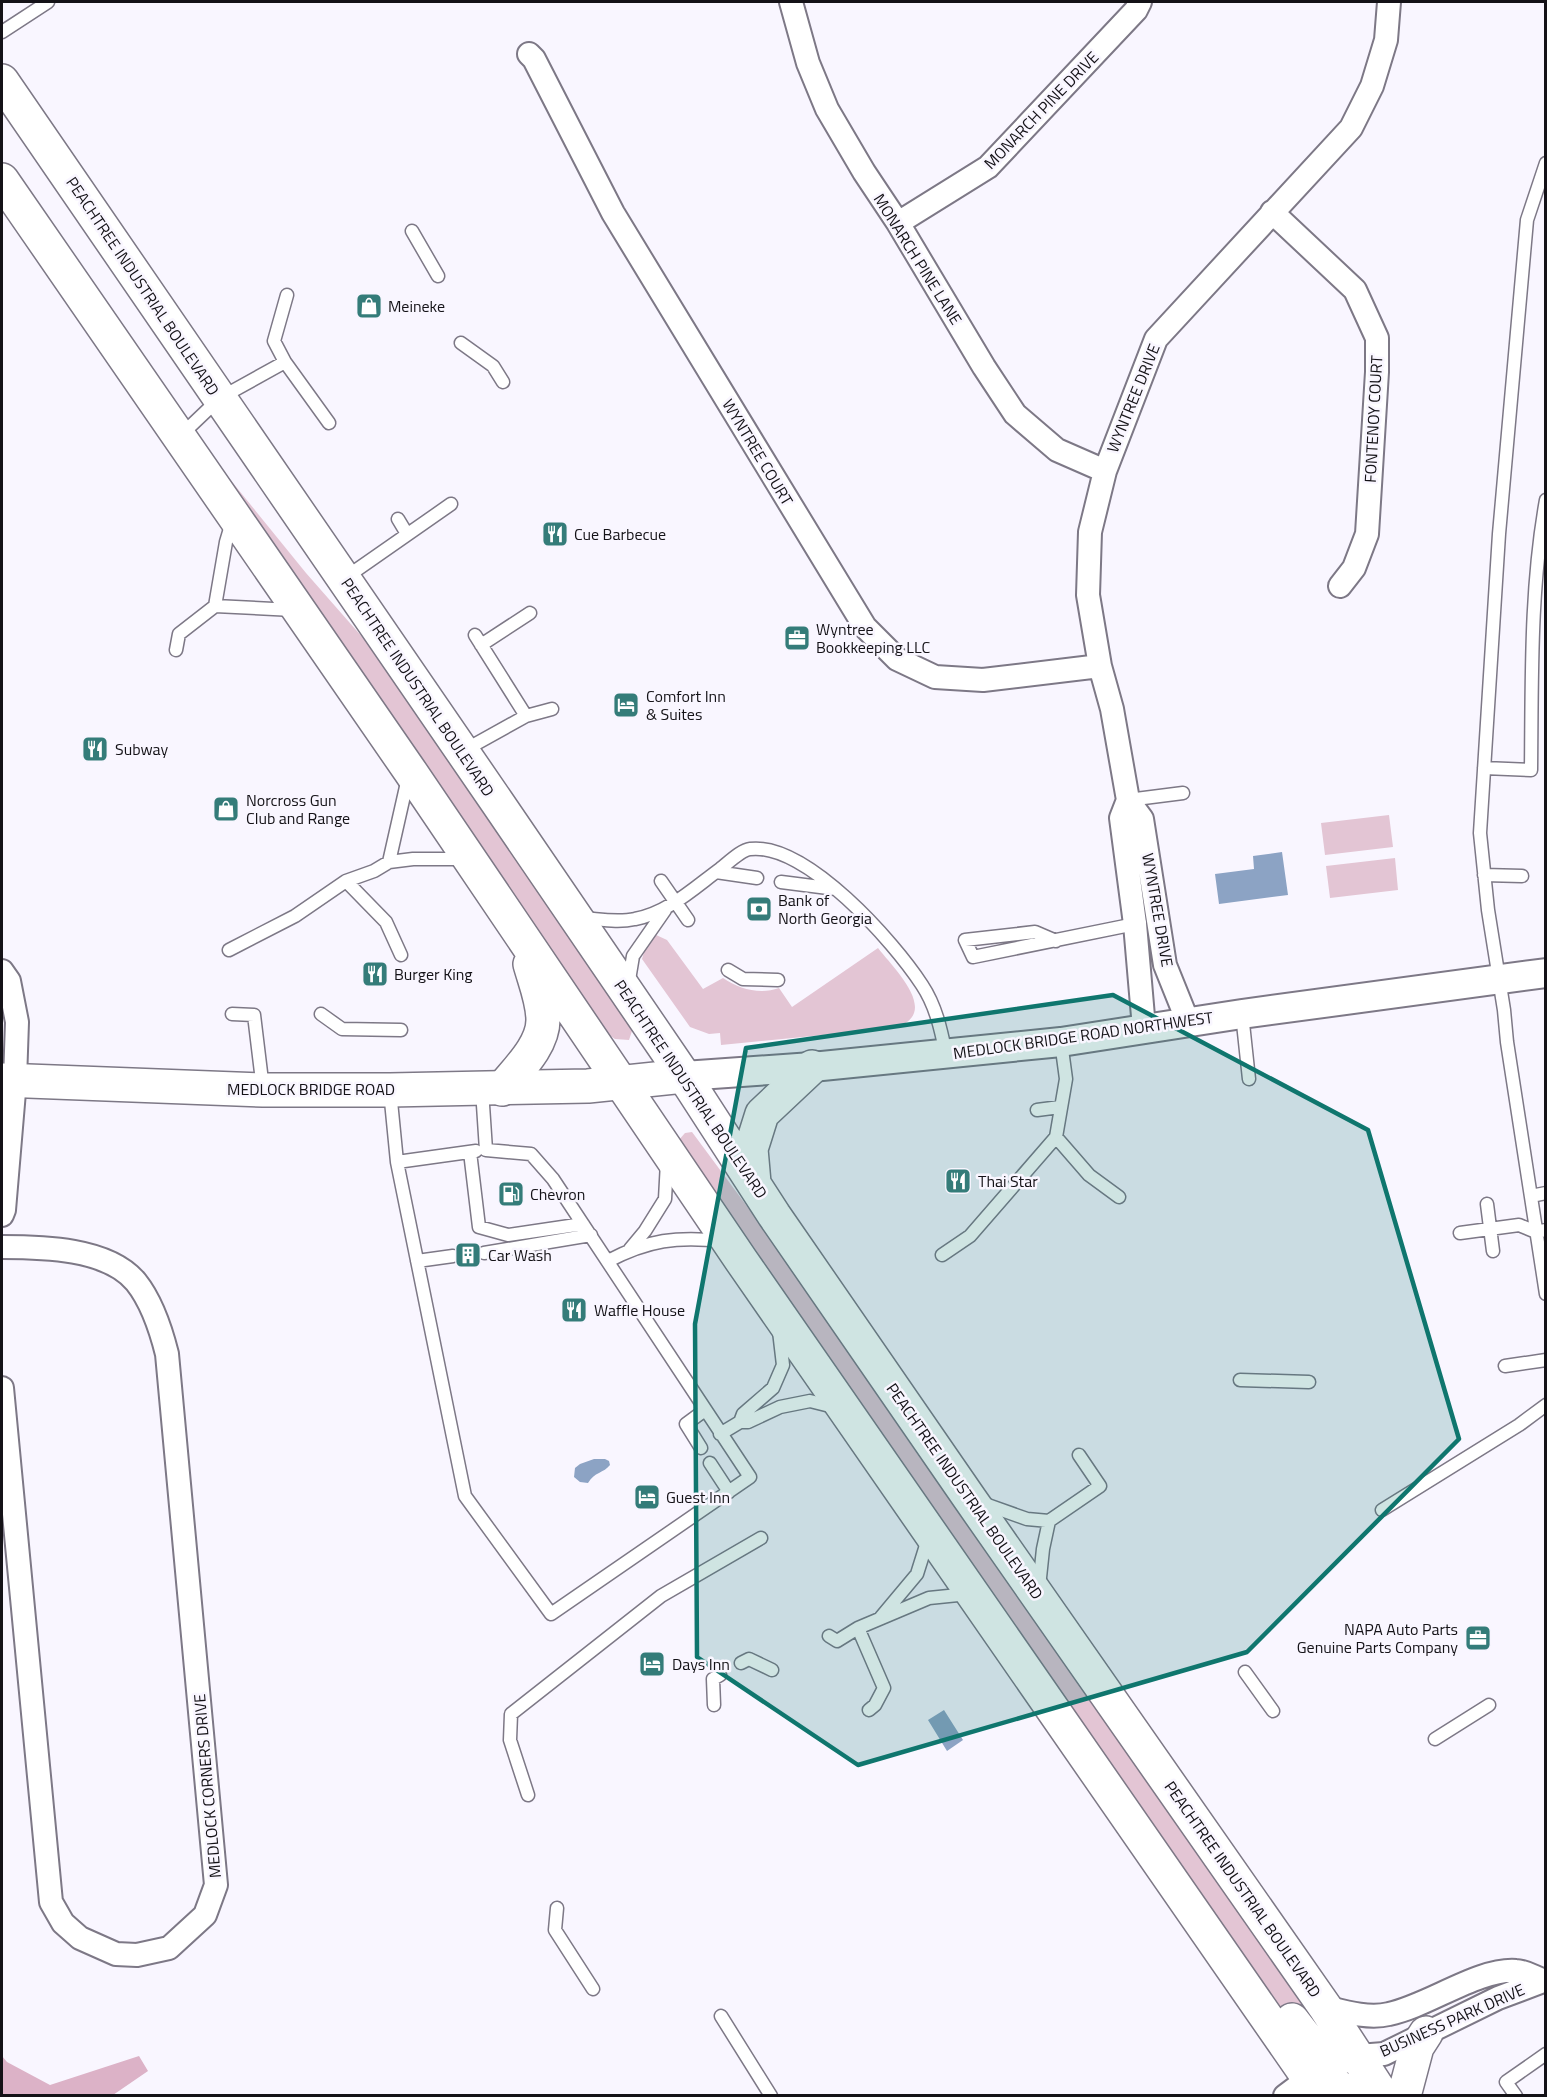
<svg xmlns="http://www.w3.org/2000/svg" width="1547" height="2097" viewBox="0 0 1547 2097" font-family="'Titillium Web',sans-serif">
  <rect width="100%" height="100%" fill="#f9f6ff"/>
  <path fill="#e3c5d4" d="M220,467L306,573L378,655L633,1028L629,1040L615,1039L609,1035L213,474Z
    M1389,815L1393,847L1325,855L1321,823Z
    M1395,858L1398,890L1330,898L1326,866Z
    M654,934L667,940L703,989L723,978C739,989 760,995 779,988L792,1007L878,948C895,970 942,1014 894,1028L721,1045L720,1033L709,1034L690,1027L642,959L645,949Z
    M692,1132L769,1236L920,1458L961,1504L1308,2009L1322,2038L1306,2040L1268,1991L678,1141L685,1133Z"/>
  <path fill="#dcb2c7" d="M2,2056L7,2062L50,2085L139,2056L148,2071L113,2095H2Z"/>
  <path fill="#8ca3c4" d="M1282,852L1288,895L1219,904L1215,874L1254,869L1253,856Z
    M594,1459H605L609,1461L610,1465C604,1473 594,1472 588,1483L580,1482L574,1477L575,1468L580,1464Z
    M944,1710L963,1740L947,1751L928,1720Z"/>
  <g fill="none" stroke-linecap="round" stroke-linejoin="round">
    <defs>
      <path id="service" d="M2,32L48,2
        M1546,163L1527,220L1499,534L1480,833L1488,910L1504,1010L1507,1042L1546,1294
        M412,231L438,276
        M287,295L274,341L285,362L329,423
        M461,343L493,366L503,382
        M179,437L220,398L285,362
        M398,519L407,534
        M345,578L451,504
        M215,606L226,542L232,522
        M481,645L530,613
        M176,650L179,634L215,606L293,610
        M526,716L552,709
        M463,751L526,716L475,635
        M1484,768L1531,770C1532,679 1530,589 1546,500
        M1128,800L1183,793
        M389,862L408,778
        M716,872L757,878
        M1484,875L1522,876
        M346,881L386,922L401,955
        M661,881L688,920
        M781,882L836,889
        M581,918C599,919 617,923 635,919C668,913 694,888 720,869C728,863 741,850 750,849C806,842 894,942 922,985C936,1006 941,1030 946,1054
        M1056,941L1035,932L965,940L973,957L1140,923
        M229,950L295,916L346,881L374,871L389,862L413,859H465
        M728,970L743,979L778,980
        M628,986L633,956L665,910
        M232,1014L254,1015L263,1089
        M321,1014L342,1029L401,1030
        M1242,1014L1249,1079
        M1061,1042L1066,1079L1056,1137L1089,1175L1119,1197
        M390,1091L397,1162L465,1496L551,1614L750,1477L553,1179L531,1154L486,1150L482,1090
        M1037,1110L1060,1107
        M470,1152L479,1227L508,1235L583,1224
        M397,1162L476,1151
        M1531,1196L1546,1193
        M1487,1204L1493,1251
        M1460,1233L1519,1225L1536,1232L1546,1230
        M630,1249L645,1231L665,1199L667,1162
        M484,1253L591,1235
        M942,1255L970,1236L1056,1137
        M417,1261L453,1256
        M608,1261C648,1240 677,1236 722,1241
        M1505,1366L1546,1360
        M1240,1380L1309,1382
        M740,1422L743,1414L773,1388L783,1365L779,1331
        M720,1434L740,1422H748L780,1407L810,1401L834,1407
        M701,1448L686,1424L705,1410
        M710,1463L729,1492
        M982,1503L1027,1519L1049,1521L1100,1486L1079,1455
        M1382,1510L1519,1425L1546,1405
        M1039,1587L1043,1549L1049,1521
        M881,1617L917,1574L928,1539
        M858,1628L884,1688L875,1705L869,1710
        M829,1636L837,1641L858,1628L929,1598L968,1594
        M741,1663L749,1659L772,1670
        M1245,1672L1273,1711
        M714,1705L713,1679L720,1675
        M1435,1739L1489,1705
        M528,1795L510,1740L511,1714L661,1596L761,1538
        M557,1908L555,1930L593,1989
        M721,2016L771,2096
        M1516,2096L1506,2082L1546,2054"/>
      <path id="minor" d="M791,2L808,63L827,109L864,172L898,223L984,367L1015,414L1057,450L1105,471
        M529,54L534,59L613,213L865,627L897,659L935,677L983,680L1100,666
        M1272,212L1355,290L1377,338V372L1367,534L1354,568L1340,586
        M898,223L988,167L1136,10L1140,2
        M1128,800L1121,818L1135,924L1144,1028
        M2,971L9,981L17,1022L15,1080L4,1210L2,1215
        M1188,1022L1165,965L1142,819L1128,800L1112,709L1100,666L1088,595L1090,532L1105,471L1156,339L1351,128L1372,86L1386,40L1389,2
        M2,1247C42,1247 108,1248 136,1282C152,1302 161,1330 167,1354L216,1885L205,1915L169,1948L137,1955L116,1954L80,1938L63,1923L51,1902L2,1388
        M1325,2007C1345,2012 1369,2019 1389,2014C1428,2006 1479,1968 1516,1971C1525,1971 1534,1977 1542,1980
        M1358,2056L1384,2054L1498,1998L1546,1980
        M1285,2096L1309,2078"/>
      <path id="tertiary" d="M684,1076L812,1067L1061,1042L1242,1014L1546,973"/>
      <path id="secondary" d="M2,1080L263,1090H390L588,1086L684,1076"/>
      <path id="trunk" d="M2,81L497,802L684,1076L774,1215L970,1499L1325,2007L1383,2096
        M2,180L410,771L741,1260L1321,2096
        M502,1089C517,1070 543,1046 543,1020C543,1001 535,982 530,964
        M754,1183L751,1149L762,1114L812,1067
        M1292,2020L1317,2052L1325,2056H1358
        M1309,2078C1327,2078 1336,2083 1349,2096
        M1404,2096L1417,2047L1426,2033"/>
    </defs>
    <use href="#service" stroke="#7d7886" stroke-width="15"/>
    <use href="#minor" stroke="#7d7886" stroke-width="26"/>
    <use href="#tertiary" stroke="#7d7886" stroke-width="32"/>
    <use href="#secondary" stroke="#7d7886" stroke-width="36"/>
    <use href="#trunk" stroke="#7d7886" stroke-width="36"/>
    <use href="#service" stroke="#fff" stroke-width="12"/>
    <use href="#minor" stroke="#fff" stroke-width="22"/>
    <use href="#tertiary" stroke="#fff" stroke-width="28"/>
    <use href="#secondary" stroke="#fff" stroke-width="33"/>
    <use href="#trunk" stroke="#fff" stroke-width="33"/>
  </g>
  <path fill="#0f766e" fill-opacity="0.2" stroke="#0f766e" stroke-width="4.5" stroke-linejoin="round" d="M1113,995L1368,1130L1459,1439L1247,1652L858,1765L697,1657L695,1324L746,1048Z"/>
  <defs>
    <symbol id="shop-square" viewBox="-11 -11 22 22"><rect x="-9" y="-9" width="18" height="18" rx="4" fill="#347c79" stroke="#f9f6ff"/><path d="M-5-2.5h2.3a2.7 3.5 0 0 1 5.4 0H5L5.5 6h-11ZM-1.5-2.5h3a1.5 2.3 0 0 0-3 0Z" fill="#fff"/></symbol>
    <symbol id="restaurant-square" viewBox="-11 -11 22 22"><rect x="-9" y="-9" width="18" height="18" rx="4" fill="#347c79" stroke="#f9f6ff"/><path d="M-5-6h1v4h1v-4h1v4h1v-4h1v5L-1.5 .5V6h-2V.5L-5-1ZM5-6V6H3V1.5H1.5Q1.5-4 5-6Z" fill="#fff"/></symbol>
    <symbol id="office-square" viewBox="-11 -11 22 22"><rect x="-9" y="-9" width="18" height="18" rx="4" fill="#347c79" stroke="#f9f6ff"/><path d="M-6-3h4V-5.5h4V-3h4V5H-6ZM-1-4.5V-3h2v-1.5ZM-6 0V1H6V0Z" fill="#fff"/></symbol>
    <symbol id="hotel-square" viewBox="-11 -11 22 22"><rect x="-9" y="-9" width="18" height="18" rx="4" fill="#347c79" stroke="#f9f6ff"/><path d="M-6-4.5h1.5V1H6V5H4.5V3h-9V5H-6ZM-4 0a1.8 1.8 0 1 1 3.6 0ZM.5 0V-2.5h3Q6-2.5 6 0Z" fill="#fff"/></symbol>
    <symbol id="bank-square" viewBox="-11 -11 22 22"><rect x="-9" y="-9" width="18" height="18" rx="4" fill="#347c79" stroke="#f9f6ff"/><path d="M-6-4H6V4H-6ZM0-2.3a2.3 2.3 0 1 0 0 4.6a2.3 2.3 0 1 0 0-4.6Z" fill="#fff"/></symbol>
    <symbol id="fuel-square" viewBox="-11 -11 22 22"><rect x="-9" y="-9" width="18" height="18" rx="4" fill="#347c79" stroke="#f9f6ff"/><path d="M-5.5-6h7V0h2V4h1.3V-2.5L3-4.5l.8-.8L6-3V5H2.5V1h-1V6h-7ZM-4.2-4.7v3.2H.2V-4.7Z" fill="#fff"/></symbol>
    <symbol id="building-square" viewBox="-11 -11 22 22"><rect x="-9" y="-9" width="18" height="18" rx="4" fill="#347c79" stroke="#f9f6ff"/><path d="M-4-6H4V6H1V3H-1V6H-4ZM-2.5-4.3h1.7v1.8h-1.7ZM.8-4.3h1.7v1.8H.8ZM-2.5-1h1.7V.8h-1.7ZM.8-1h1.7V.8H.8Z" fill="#fff"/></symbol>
  </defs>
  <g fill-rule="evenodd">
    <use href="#shop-square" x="354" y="291" width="30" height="30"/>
    <use href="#restaurant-square" x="540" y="519" width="30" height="30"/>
    <use href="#office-square" x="782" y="623" width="30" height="30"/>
    <use href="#hotel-square" x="611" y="690" width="30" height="30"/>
    <use href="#restaurant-square" x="80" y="734" width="30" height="30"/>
    <use href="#shop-square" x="211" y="794" width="30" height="30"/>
    <use href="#bank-square" x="744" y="894" width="30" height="30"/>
    <use href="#restaurant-square" x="360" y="959" width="30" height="30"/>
    <use href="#restaurant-square" x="943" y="1166" width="30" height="30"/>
    <use href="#fuel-square" x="496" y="1179" width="30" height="30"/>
    <use href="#building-square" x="453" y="1240" width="30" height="30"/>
    <use href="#restaurant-square" x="559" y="1295" width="30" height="30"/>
    <use href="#hotel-square" x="632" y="1482" width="30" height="30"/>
    <use href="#office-square" x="1463" y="1623" width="30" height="30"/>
    <use href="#hotel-square" x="637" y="1649" width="30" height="30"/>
  </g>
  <g text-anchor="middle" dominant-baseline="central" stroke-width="5" stroke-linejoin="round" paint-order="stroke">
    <g font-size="16" fill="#141217" stroke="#f9f6ff">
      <text transform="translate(1041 110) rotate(-46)">MONARCH PINE DRIVE</text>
      <text transform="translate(918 259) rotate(58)">MONARCH PINE LANE</text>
      <text transform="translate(143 286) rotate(56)">PEACHTREE INDUSTRIAL BOULEVARD</text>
      <text transform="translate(1133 398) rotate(-68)">WYNTREE DRIVE</text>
      <text transform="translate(1373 419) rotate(-87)">FONTENOY COURT</text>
      <text transform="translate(758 452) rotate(59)">WYNTREE COURT</text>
      <text transform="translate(418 687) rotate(56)">PEACHTREE INDUSTRIAL BOULEVARD</text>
      <text transform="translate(1158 910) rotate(80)">WYNTREE DRIVE</text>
      <text transform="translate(1083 1035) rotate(-8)">MEDLOCK BRIDGE ROAD NORTHWEST</text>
      <text x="311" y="1089">MEDLOCK BRIDGE ROAD</text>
      <text transform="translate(691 1089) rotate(56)">PEACHTREE INDUSTRIAL BOULEVARD</text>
      <text transform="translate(965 1491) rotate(55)">PEACHTREE INDUSTRIAL BOULEVARD</text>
      <text transform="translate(207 1786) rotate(-95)">MEDLOCK CORNERS DRIVE</text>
      <text transform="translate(1243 1889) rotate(55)">PEACHTREE INDUSTRIAL BOULEVARD</text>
      <text transform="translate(1452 2020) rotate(-24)">BUSINESS PARK DRIVE</text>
    </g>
    <g font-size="16" fill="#141217" stroke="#f9f6ff" text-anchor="start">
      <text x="388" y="306">Meineke</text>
      <text x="574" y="534">Cue Barbecue</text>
      <text x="816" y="629">Wyntree<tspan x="816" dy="18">Bookkeeping LLC</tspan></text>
      <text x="646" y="696">Comfort Inn<tspan x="646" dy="18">&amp; Suites</tspan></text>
      <text x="115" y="749">Subway</text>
      <text x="246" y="800">Norcross Gun<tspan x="246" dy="18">Club and Range</tspan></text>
      <text x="778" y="900">Bank of<tspan x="778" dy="18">North Georgia</tspan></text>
      <text x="394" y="974">Burger King</text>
      <text x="978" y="1181">Thai Star</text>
      <text x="530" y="1194">Chevron</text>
      <text x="488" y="1255">Car Wash</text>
      <text x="594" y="1310">Waffle House</text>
      <text x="666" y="1497">Guest Inn</text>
      <text x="1458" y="1629" text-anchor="end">NAPA Auto Parts<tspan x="1458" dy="18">Genuine Parts Company</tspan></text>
      <text x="672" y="1664">Days Inn</text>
    </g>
  </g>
  <rect width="1547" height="2097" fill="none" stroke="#141217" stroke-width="6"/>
</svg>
